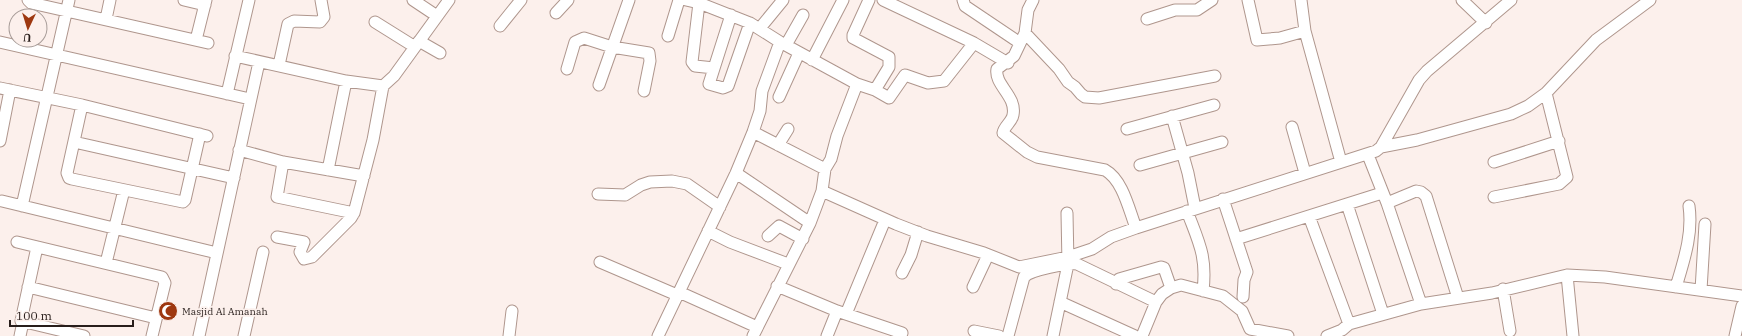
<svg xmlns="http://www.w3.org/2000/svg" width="1742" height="336" viewBox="0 0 1742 336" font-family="'IBM Plex Serif',serif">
  <rect width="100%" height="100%" fill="#fcf0ec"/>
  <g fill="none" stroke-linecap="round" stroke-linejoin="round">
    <defs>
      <path id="minor" d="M28,0L31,3L208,43
        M184,0L205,5
        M413,0L437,16
        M686,0L699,3L750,23L780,42L857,84L875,90L889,98L905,75L928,83L944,81L974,43
        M869,0L853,35V38L889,57V67L875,90
        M883,0L974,43L1008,63
        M963,0L965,6L1020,43
        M1033,0L1028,10L1025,33L1014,56L997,69C994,85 1017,96 1013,115C1012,122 1004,126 1003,133L1027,152L1037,157L1105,170C1123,180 1129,210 1136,228
        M1248,0L1257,40L1280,38L1305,31
        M1301,0L1305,31L1341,162
        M1462,0L1486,23
        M699,3L692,62L695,66L714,68
        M556,13L568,0
        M731,15L709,84L723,88L728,86L750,23
        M106,19L110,0
        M1147,19L1175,10H1197L1212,0
        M375,22L415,47
        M500,26L521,0
        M760,28L783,0
        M1025,33L1059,69L1068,82L1075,87L1081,94L1085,97L1099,98L1215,76
        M668,36L679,0
        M196,40L206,0
        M419,41L440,53
        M0,42L250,99
        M786,45L803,15
        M235,56L346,81L383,86L394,76L449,0
        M812,60L843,0
        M279,65L288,24L294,21L320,22L324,17L321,0
        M567,69L575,42L584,38L612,47L649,53L650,61L644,91
        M599,85L629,0
        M0,88L82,105L207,136
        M227,94L249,0
        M779,97L799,53
        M82,105L67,173L69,178L72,179L183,202L185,200L200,134
        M1172,116L1188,173L1195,208
        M1292,127L1305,173
        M1127,129L1214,105
        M753,132L825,169
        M0,141L10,90
        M74,142L234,178
        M778,145L788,129
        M1381,147L1417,140L1511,114L1528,106L1546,93L1596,40L1650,0
        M239,150L283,162L364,176
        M1368,155L1387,203L1421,304
        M283,162L277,197L354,213
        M1494,162L1559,141
        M1140,165L1222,142
        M328,170L346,81
        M736,173L810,223
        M822,191L896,224L927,236L984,253L1019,267L1068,257L1092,249L1111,237L1136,228L1376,151L1381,147L1419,80L1427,71L1511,0
        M598,194L625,195L641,185L650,182L672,181L687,184L720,207
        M1494,197L1559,184L1567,177L1546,93
        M1223,199L1247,272L1244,280L1243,297
        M2,201L217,253
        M1387,203L1416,191L1421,192L1426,196L1458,298
        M1347,204L1383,314
        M22,206L69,0
        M1187,211C1199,243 1207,256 1203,291
        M1309,216L1349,324
        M708,231L730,242L788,264
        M768,236L779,226L803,239
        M277,237L304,242L300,252L304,259L312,257L351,218L354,213L373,140L383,86
        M1236,239L1382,193
        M17,242L162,277L165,283L152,336
        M37,247L21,321L84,336
        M600,262L677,295
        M106,263L124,190
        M902,273L911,255L918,232
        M1567,275L1573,336
        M1116,284L1119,279L1161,267L1164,268L1171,288
        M777,286L837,311L902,333
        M28,287L156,318
        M973,287L988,255
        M1676,287C1684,260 1693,234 1689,206
        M1503,289L1510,331
        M1701,290L1705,224
        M679,292L757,327
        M1060,302L1135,336
        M846,314L885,220
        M974,331L999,336
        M20,336L23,322
        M199,336L259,62
        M244,336L263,252
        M509,336L512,311
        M658,336L736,173L753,132L760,111L762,91L780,42
        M753,336L810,223L822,191L825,169L831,159L837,136L857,84
        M827,336L837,311
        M1008,336L1024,277C1031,270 1067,263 1077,264L1156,302
        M1053,336L1068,264L1067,213
        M1142,336L1156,302L1162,294L1171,288L1181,285L1223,296L1242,311L1250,329L1288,336
        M1327,336L1342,330L1349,324L1421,304L1492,293L1567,275L1605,277L1742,296
        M1735,336L1742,306"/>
    </defs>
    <use href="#minor" stroke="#af968d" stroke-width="13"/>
    <use href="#minor" stroke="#fff" stroke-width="11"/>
  </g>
  <defs>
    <symbol id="mosque-disc" viewBox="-11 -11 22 22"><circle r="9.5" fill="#9e3810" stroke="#fcf0ec"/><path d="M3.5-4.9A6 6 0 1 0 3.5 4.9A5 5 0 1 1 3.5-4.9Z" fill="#fff"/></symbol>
  </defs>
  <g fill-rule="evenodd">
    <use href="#mosque-disc" x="157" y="300" width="22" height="22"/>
  </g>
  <g text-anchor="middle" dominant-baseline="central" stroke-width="3.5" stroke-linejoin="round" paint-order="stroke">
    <g font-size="10" fill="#281e1b" stroke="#fcf0ec" text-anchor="start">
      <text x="182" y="311">Masjid Al Amanah</text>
    </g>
  </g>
  <g transform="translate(28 28) rotate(184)"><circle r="19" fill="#fcf0ec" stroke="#a79c98"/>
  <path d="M0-3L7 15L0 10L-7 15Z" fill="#9e3810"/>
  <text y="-6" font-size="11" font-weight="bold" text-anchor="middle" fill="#281e1b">U</text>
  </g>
  <path d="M10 320v6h123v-6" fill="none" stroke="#281e1b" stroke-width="2"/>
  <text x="16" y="320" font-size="12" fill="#281e1b" stroke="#fcf0ec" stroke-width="3" paint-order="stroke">100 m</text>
</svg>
